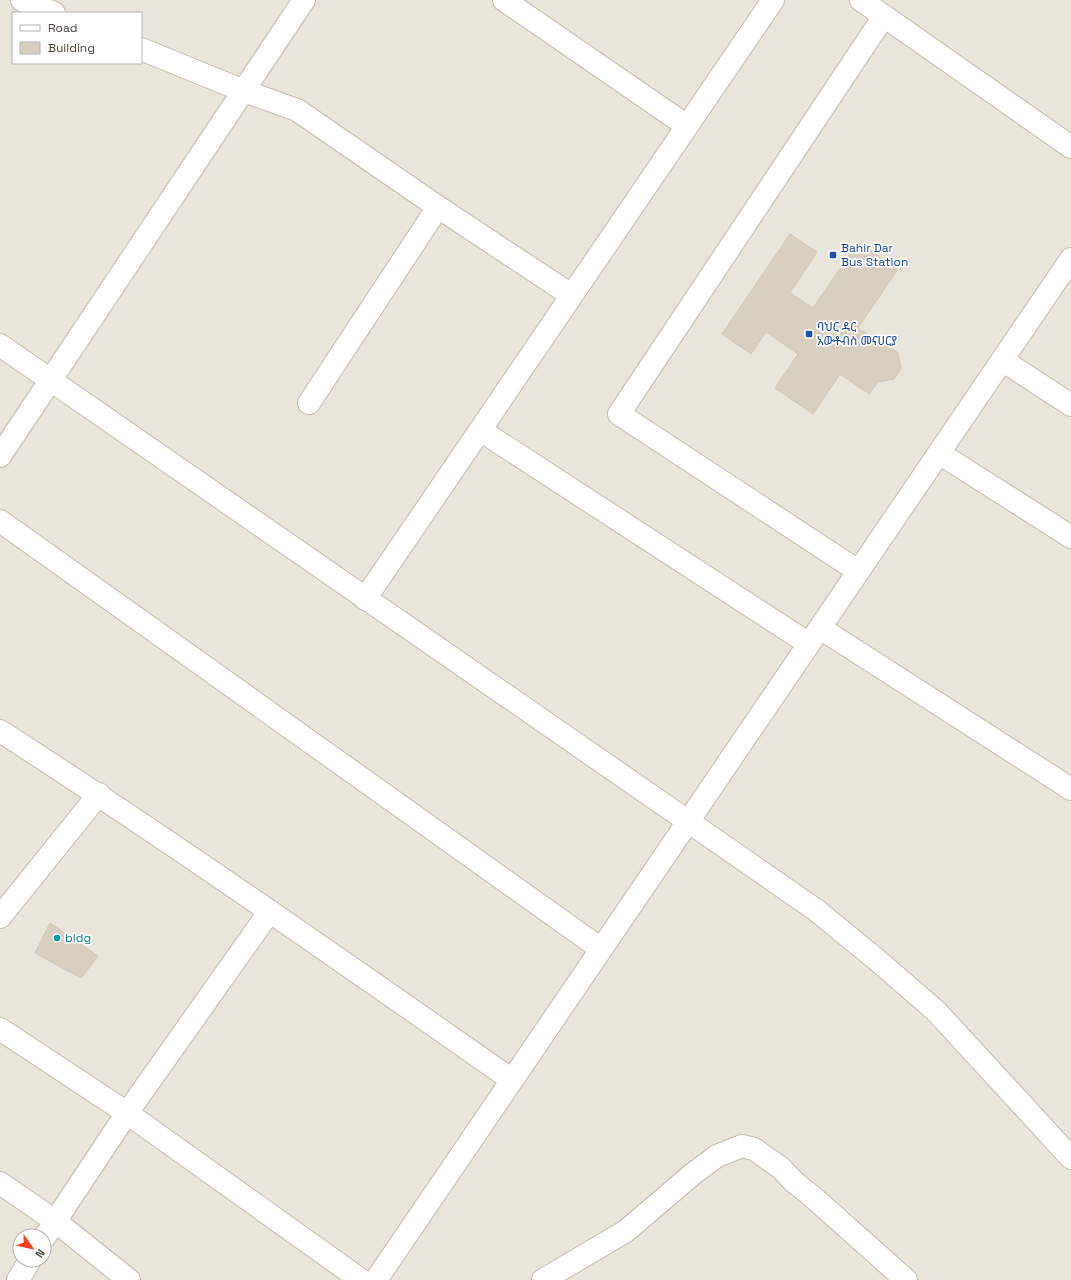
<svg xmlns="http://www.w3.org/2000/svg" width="1071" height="1280" viewBox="0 0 1071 1280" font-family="'Space Grotesk','Noto Sans Ethiopic',sans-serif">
  <rect width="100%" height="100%" fill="#f6f3ec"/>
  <path fill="#eae5da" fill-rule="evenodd" d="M0,0H1071V1280H0ZM13,13H141V63H13ZM20,1236H44V1260H20Z"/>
  <path fill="#d8cfc1" stroke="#d3c7b4" d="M790,234L817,252L790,293L813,308L858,242L898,269L858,328L880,342L882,341L898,353L901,369L894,379L878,382L869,394L840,374L813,414L775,388L798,354L766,332L751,354L722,334Z
    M50,923L98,956L81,978L35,953Z"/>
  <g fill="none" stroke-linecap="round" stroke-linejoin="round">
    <defs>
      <path id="minor" d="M22,0L54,13
        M504,0L687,126
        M861,0L1071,147
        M141,49L244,91L297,110L438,207L571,295
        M0,345L816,910L877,960L936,1011L1071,1158
        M1002,360L1071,405
        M309,403L438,207
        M480,430L809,644
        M939,453L1071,537
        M0,456L304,0
        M0,521L601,949
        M858,571L619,414L884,16
        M365,599L773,0
        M820,628L1071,789
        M0,731C174,843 343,962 512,1080
        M0,917L99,794
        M0,1029L127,1113L361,1280
        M0,1183L55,1221L129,1280
        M44,1238L127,1113L270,911
        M18,1280L30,1260
        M376,1280L1071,259
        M543,1280L626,1231L694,1173L717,1156L742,1146L754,1149L781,1168L793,1181L814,1198L906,1280"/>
    </defs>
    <use href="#minor" stroke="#c2bbae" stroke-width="24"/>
    <use href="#minor" stroke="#fff" stroke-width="22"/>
  </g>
  <g fill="#1a4fb4" stroke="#fff" stroke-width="1.5">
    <rect x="829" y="251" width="8" height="8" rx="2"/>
    <rect x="805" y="330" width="8" height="8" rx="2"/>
  </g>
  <circle fill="#0f9aa8" stroke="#fff" stroke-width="1.5" cx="57" cy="938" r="4"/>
  <g text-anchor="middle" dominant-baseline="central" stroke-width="3.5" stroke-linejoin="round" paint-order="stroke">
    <g font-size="12" fill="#164399" stroke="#fff" text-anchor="start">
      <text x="841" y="248">Bahir Dar<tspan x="841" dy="14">Bus Station</tspan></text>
      <text x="817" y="327">ባህር ዳር<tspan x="817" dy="14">አውቶብስ መናሀርያ</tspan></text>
    </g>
    <g font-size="12" fill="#0d838f" stroke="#fff" text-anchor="start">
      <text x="65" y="938">bldg</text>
    </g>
  </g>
  <rect x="12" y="12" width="130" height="52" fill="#ffffff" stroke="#b7b4b0"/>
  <rect x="20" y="25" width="20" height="6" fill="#ffffff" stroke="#b7b4b0"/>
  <text x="48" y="32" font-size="12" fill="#4b4439">Road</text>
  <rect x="20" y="42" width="20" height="12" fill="#d8cfc1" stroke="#b7b4b0"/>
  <text x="48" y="52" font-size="12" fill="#4b4439">Building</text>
  <g transform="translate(32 1248) rotate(124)"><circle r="19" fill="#ffffff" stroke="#b7b4b0"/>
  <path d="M0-3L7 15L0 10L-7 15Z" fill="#fc3f1d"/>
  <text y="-6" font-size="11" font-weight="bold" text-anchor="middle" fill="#4b4439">N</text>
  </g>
</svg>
